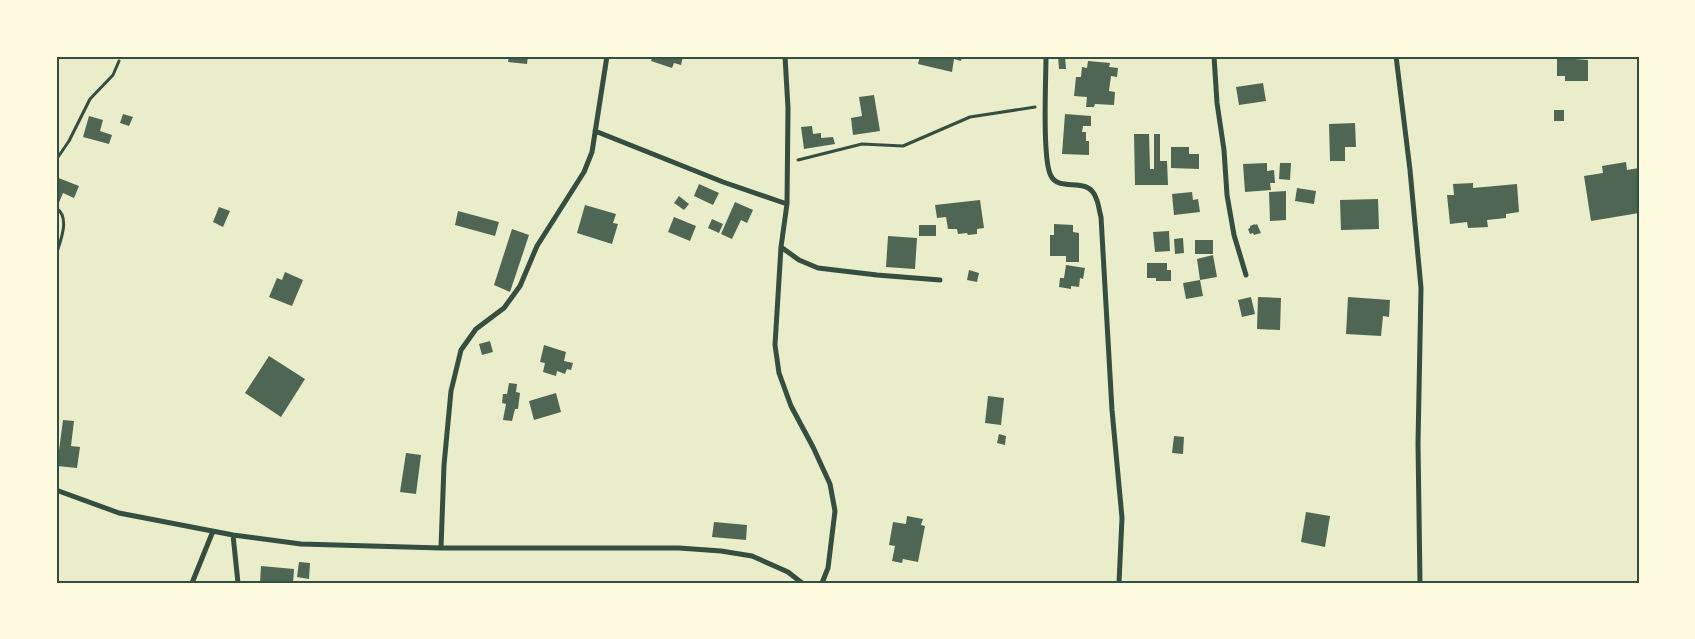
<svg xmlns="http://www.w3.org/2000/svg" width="1695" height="639" viewBox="0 0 1695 639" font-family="Raleway,sans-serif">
  <rect width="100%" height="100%" fill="#e9edc9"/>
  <path fill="#4f6655" d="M509,56H528L527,64L508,62Z
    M653,56H683L681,65L674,63L672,68L651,61Z
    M920,56H962L961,61L954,59L952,72L918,64Z
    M1058,56H1065L1066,69H1059Z
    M1564,56H1575V59L1588,60V81H1565V76H1557V59H1564Z
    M1088,61L1110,63L1109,67L1118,68L1117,77L1111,76L1109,91L1115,92L1114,105L1095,104L1094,107H1086L1087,97L1074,96L1076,77H1081L1082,67L1087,68Z
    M1263,83L1266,101L1239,105L1236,87Z
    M874,95L880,131L853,135L851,118L862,116L859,97Z
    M1554,110H1564V121H1554Z
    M123,114L133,117L129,126L120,123Z
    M1065,114L1091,116V126H1083L1082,132H1086V141H1089V155L1062,154Z
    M89,116L103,120L100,131L112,135L109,144L83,137Z
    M1355,123L1356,147H1345V161H1330L1329,124Z
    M812,126L813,134L821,133V138L833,137L835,144L804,149L801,127Z
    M1134,134H1149L1150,169H1154V134H1160V161H1167L1168,185H1135Z
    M1171,147H1189V154H1199V169L1171,168Z
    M1626,162L1627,170L1639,168V213L1591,221L1584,176L1603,173L1602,166Z
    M1267,163V171L1274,170L1275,183H1270L1271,190L1245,192L1243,164Z
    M1280,163H1291L1290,180L1279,179Z
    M56,177L79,186L74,198L63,193L58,205L56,204Z
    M1473,183V188L1517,184L1519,212L1506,214V218L1487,220L1488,227L1468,228L1467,222L1450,224L1447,195H1454L1453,184Z
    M699,184L719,193L713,205L694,196Z
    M1297,188L1316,191L1314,204L1295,201Z
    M1286,191V220L1270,221L1269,192Z
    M1192,192L1193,200L1198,199L1200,212L1174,215L1172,194Z
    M679,196L689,204L684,210L674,203Z
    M1378,199L1379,229L1341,230L1340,200Z
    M980,200L984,228L977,229V234L968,235L967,233L958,234L957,229H948L946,217L937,218L935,205Z
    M735,202L753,210L747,223L741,220L732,239L721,234Z
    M585,205L616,214L613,223L618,224L612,244L577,233Z
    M219,207L230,211L223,227L213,222Z
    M458,211L499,222L495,236L455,225Z
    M674,217L696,226L690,241L668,232Z
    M712,219L723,224L719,233L708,228Z
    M1054,224L1073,225V232L1079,233V262H1066V256H1050V235H1054Z
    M1255,224V225L1257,224L1261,233L1254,235L1253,233L1250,234L1248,229L1250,228V226Z
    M919,225H936V236H919Z
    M512,229L529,235L510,292L494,285Z
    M1169,231L1170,251L1155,252L1153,232Z
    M888,236L917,238L915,269L886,267Z
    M1183,238L1184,253L1175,254L1174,239Z
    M1195,240H1213V254H1195Z
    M1213,255L1217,277L1200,280L1197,259Z
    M1147,263H1167V270H1171V281H1156V278H1147Z
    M1066,265L1085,268L1083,279L1080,278L1079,287L1071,286V289L1059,287L1060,278H1064Z
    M969,270L979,273L977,282L967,280Z
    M285,272L303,280L292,306L269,297L277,278L282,280Z
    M1200,280L1203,296L1186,299L1183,283Z
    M1251,297L1255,314L1242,317L1238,300Z
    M1258,297L1281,298L1280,330L1257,329Z
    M1348,297L1390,300L1389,317L1383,316L1381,336L1346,334Z
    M490,341L493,352L482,355L479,344Z
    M544,345L566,352L564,361L573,363L571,370L567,369L565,374L557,371L556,376L543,372L545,363L540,362Z
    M269,356L305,379L281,417L245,393Z
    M509,383L517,384L516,392L520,393L518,409H515L512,421L503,420L506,404L502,403L503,394H507Z
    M556,393L561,412L534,420L529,401Z
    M988,396L1004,398L1001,425L985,423Z
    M63,420L74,421L71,446L80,447L77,468L57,466Z
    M999,434L1006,436L1005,445L997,443Z
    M1174,436L1184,437L1183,454L1172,453Z
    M406,453L421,455L416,494L400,492Z
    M1306,512L1330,516L1325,547L1301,542Z
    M907,516L923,519L921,525L925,526L918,562L903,559L902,563L892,561L895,546L889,545L893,522L906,524Z
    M714,522L747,525L746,540L712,537Z
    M299,562L310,563L309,579L297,577Z
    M261,566L294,569L293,583H260Z"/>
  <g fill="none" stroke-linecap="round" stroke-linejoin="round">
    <path stroke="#344e41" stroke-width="3" d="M56,160L69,141L90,99L113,75L119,61
      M798,160L862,144L903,146L970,117L1035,107
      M56,208C71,217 60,242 56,255"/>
    <path stroke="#344e41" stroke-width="5" d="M785,56L788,108L787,204L781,247L775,345L779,373L791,406L813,447L830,484L835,511L828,568L822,583
      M1046,56C1046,79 1042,160 1051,176C1060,193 1088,175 1096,198C1099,204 1099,211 1101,217L1112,410L1122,518L1119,583
      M1214,56L1217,103L1224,150L1227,195L1234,235L1246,275
      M1396,56L1410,170L1421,288L1418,443L1420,583
      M595,131L723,182L787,204
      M781,247L799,260L818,268L877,275L940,280
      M56,490L119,513L233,535L301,544L441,548H679L721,551L752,556L788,572L802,583
      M233,535L238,583
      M441,548L444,465L451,391L461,350L476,329L504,308L520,286L537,246L584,172L592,152L607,56
      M192,583L213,531"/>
  </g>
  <rect width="1695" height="639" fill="none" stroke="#fefae0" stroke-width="115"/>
  <rect x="58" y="58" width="1580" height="524" fill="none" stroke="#344e41" stroke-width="2"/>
</svg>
